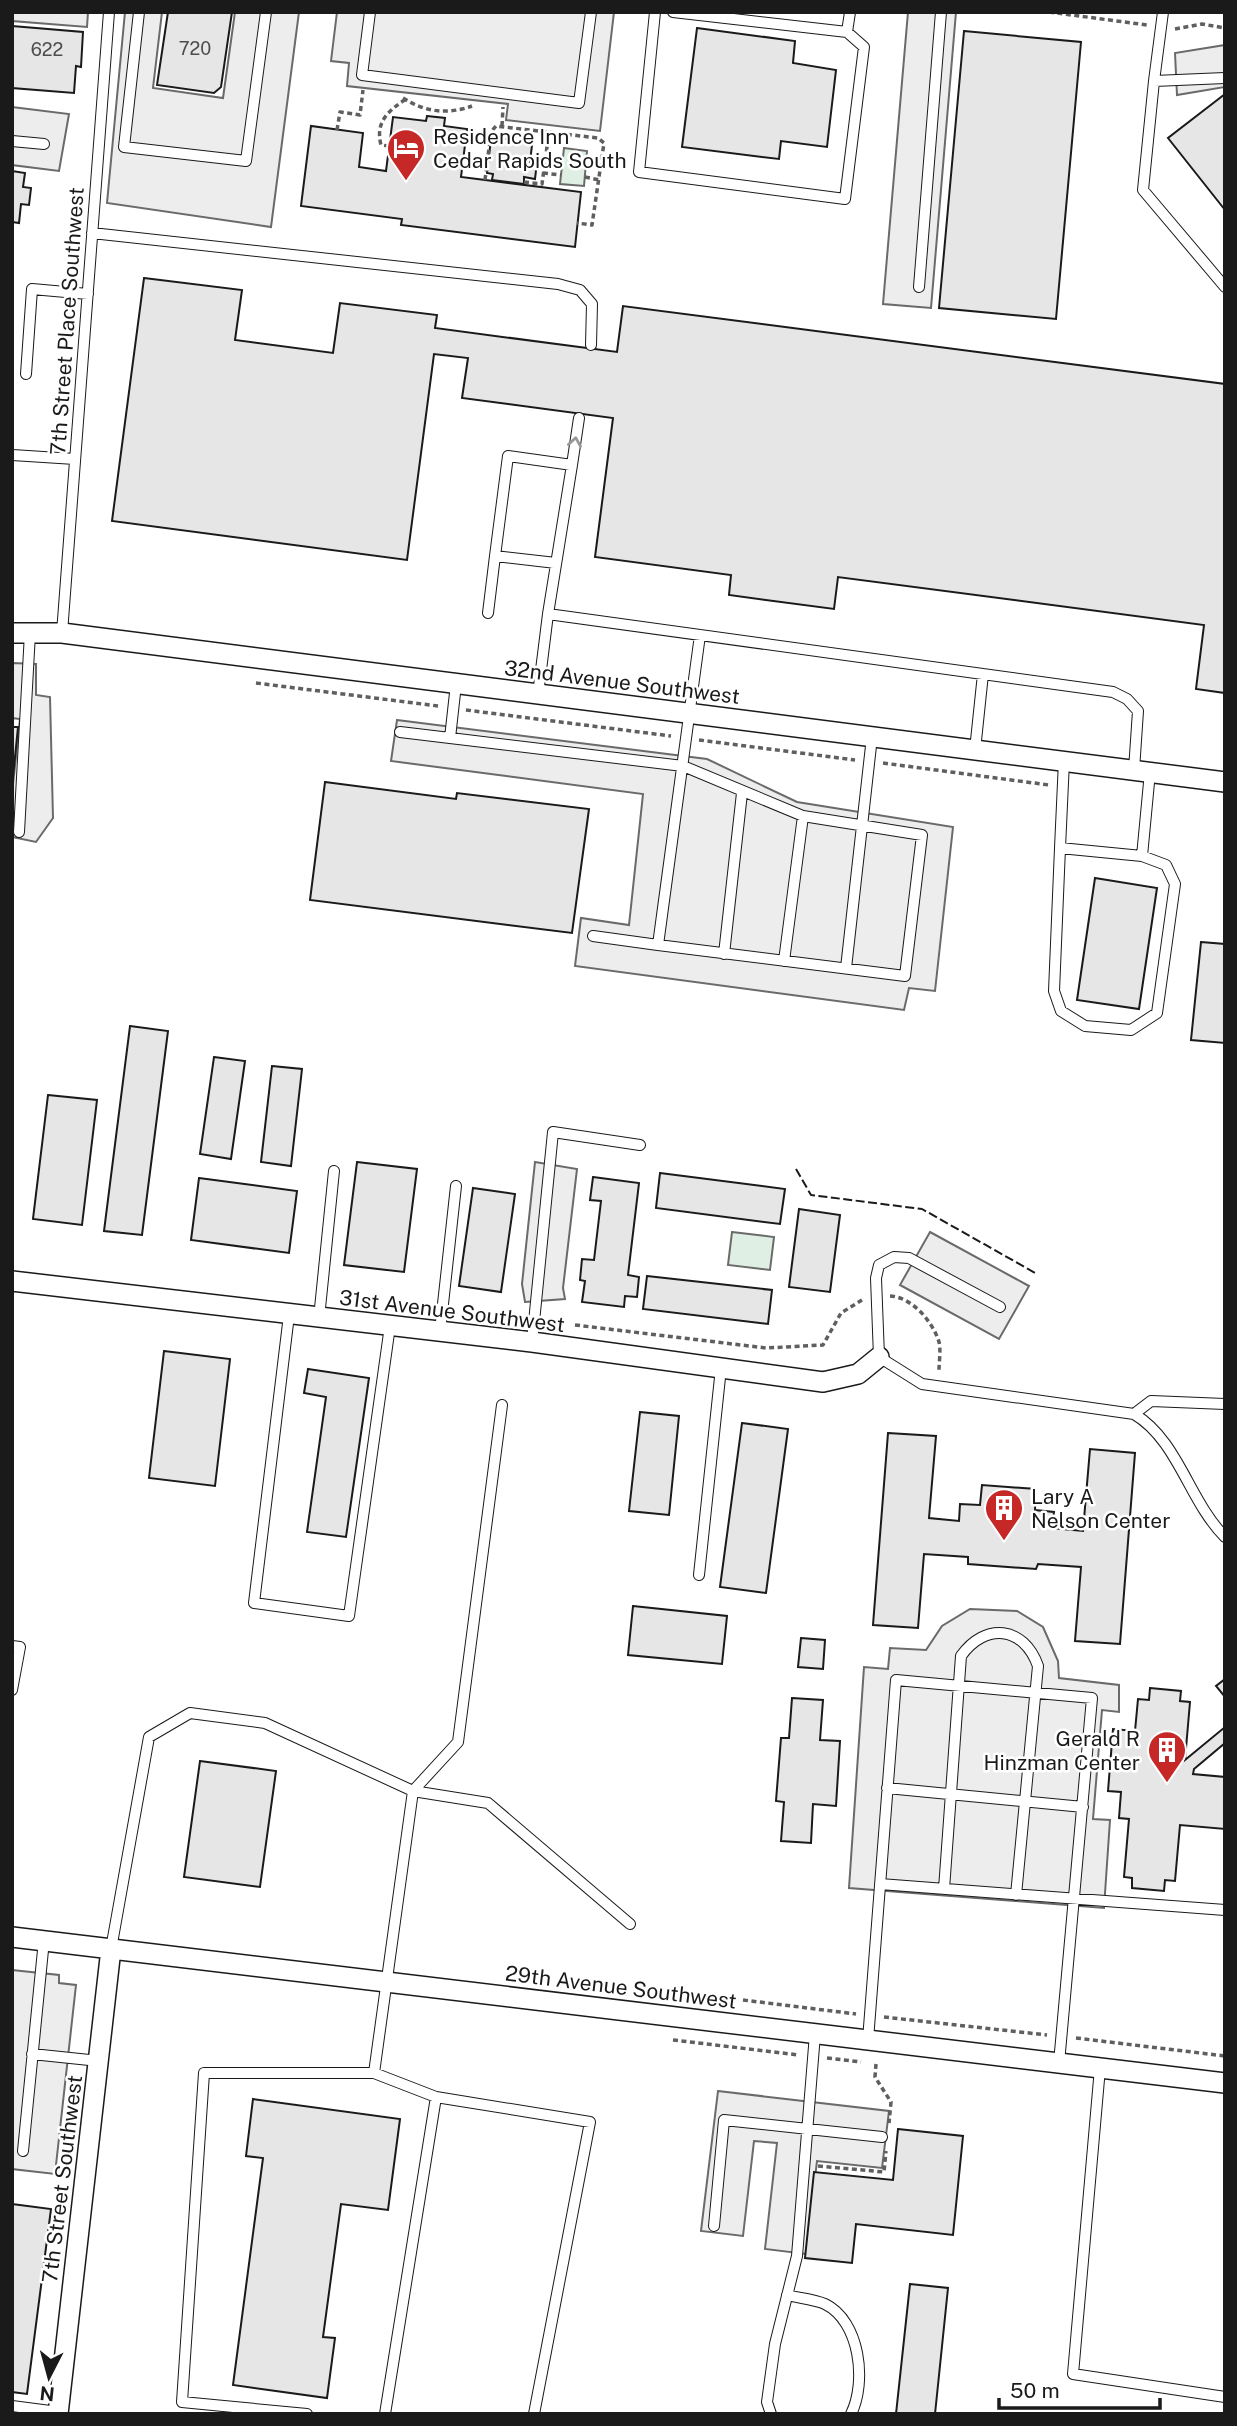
<svg xmlns="http://www.w3.org/2000/svg" width="1237" height="2426" viewBox="0 0 1237 2426" font-family="'Public Sans',sans-serif">
  <rect width="100%" height="100%" fill="#fff"/>
  <path fill="#e0efe3" stroke="#6a6a6a" stroke-width="2" d="M564,148L587,151L584,186L560,184Z
    M732,1232L774,1237L770,1270L728,1265Z"/>
  <path fill="#ededed" stroke="#6a6a6a" stroke-width="2" d="M12,12H88L87,27L12,21Z
    M125,12H162L153,88L223,98L235,12H299L271,227L107,203Z
    M337,12H614L600,131L506,120L508,104L347,86L349,63L331,61Z
    M908,12H956L931,308L883,304Z
    M1225,45V87L1177,95L1175,53Z
    M12,107L69,114L59,171L12,165Z
    M12,663L36,664V695L50,697L53,818L36,842L12,837V794L20,719L12,718Z
    M397,720L707,759L797,802L953,827L935,991L909,988L904,1010L575,966L581,918L629,925L643,794L391,761Z
    M535,1162L577,1169L563,1288L565,1299L525,1302L522,1284Z
    M930,1232L1029,1286L999,1339L900,1285Z
    M970,1609L1017,1611L1043,1627L1058,1661L1059,1678L1119,1685V1712L1102,1710L1093,1819L1110,1820L1104,1908L849,1888L864,1667L888,1669L890,1648L926,1650L942,1626Z
    M12,1970L59,1975V1983L76,1985L55,2174L12,2169Z
    M718,2091L889,2111L882,2168L817,2161L806,2254L765,2249L777,2143L754,2141L743,2236L701,2231Z"/>
  <path fill="#e6e6e6" stroke="#1a1a1a" stroke-width="2" d="M168,12H232L221,87L214,93L157,85Z
    M12,26L83,32L81,67L76,66L74,93L12,88Z
    M697,28L795,41L793,63L836,70L827,147L781,141L779,159L682,147Z
    M964,31L1081,42L1056,319L939,308Z
    M1225,94V210L1168,138Z
    M427,116L445,118L444,126L467,129L461,177L581,192L575,247L401,225L402,219L301,206L311,126L363,133L359,167L386,171L393,117L426,121Z
    M501,138L532,145L530,162H537L535,179L524,177V184L492,180L493,174L487,173L491,139Z
    M12,171L25,173L23,187L31,188L29,205L21,204L19,223L12,222Z
    M144,278L242,290L235,340L333,353L340,303L437,315L435,328L617,352L623,306L1225,384V693L1196,689L1204,625L838,577L834,609L729,595L731,575L595,557L613,418L462,398L468,358L434,354L407,560L112,521Z
    M12,727H18L12,787Z
    M325,782L456,799L457,793L589,809L572,933L310,900Z
    M1095,878L1157,888L1139,1009L1077,1000Z
    M1201,942L1225,944V1043L1191,1040Z
    M130,1026L168,1031L142,1235L104,1231Z
    M214,1057L245,1061L231,1159L200,1154Z
    M272,1066L302,1069L291,1166L261,1162Z
    M48,1095L97,1100L82,1225L33,1219Z
    M357,1162L417,1169L404,1272L344,1265Z
    M660,1173L785,1189L780,1224L656,1208Z
    M593,1177L639,1183L628,1275L639,1277L637,1297L625,1296L624,1307L582,1302L585,1281L580,1280L582,1259L594,1260L601,1201L590,1200Z
    M199,1178L297,1191L289,1253L191,1240Z
    M473,1188L515,1194L501,1292L459,1286Z
    M799,1209L840,1215L830,1292L789,1287Z
    M647,1276L772,1290L768,1324L643,1309Z
    M164,1351L230,1359L215,1486L149,1478Z
    M308,1369L369,1378L346,1537L307,1532L326,1397L304,1393Z
    M640,1412L679,1416L669,1515L629,1511Z
    M742,1423L788,1429L766,1593L720,1587Z
    M888,1433L936,1436L929,1518L959,1521L960,1504L980,1505L982,1485L1036,1489L1035,1510L1054,1512L1052,1528L1083,1531L1090,1449L1135,1453L1120,1644L1075,1641L1081,1567L1038,1564L1036,1569L968,1564V1557L924,1554L918,1628L873,1625Z
    M633,1606L727,1616L722,1664L628,1655Z
    M801,1638L825,1640L823,1669L798,1667Z
    M1225,1679V1697L1216,1686Z
    M1150,1688L1181,1691L1180,1701L1190,1702L1185,1760L1225,1727V1743L1194,1769L1193,1774L1225,1777V1829L1180,1825L1175,1881L1165,1880L1164,1891L1132,1888V1878L1124,1877L1129,1819L1119,1818L1121,1792L1108,1791L1113,1729L1135,1731L1138,1699L1149,1700Z
    M792,1698L823,1700L820,1740L840,1741L836,1806L813,1804L811,1843L781,1841L784,1802L776,1801L781,1738H789Z
    M200,1761L276,1771L260,1887L184,1877Z
    M253,2099L400,2119L388,2210L341,2204L323,2337L335,2338L327,2398L233,2385L263,2158L246,2156Z
    M898,2129L963,2136L953,2235L856,2224L852,2263L805,2258L814,2172L893,2180Z
    M12,2204L51,2209L27,2394L12,2392Z
    M910,2284L948,2288L935,2414H896Z"/>
  <g fill="none" stroke-linecap="round" stroke-linejoin="round">
    <defs>
      <path id="lane" d="M139,12L124,147L246,161L266,12
        M370,12L362,75L579,103L591,12
        M655,12L639,172L845,199L864,47L847,32L673,12
        M1163,12L1154,81L1225,78
        M847,32L850,12
        M1154,81L1143,190L1225,287
        M12,141L44,144
        M92,233L558,284L580,290L592,304L591,345
        M919,287L941,12
        M26,374L32,289L88,294
        M12,455L75,459
        M572,465L579,418
        M488,613L495,556
        M548,614L572,465L508,456L495,556L556,563
        M62,633L109,12
        M456,684L450,738L683,766L803,816L922,835L905,976L658,945C672,842 685,739 700,635
        M538,694L548,614L1113,692L1127,699L1138,711L1134,770
        M400,732L450,738
        M975,750L983,674
        M1064,761L1060,848L1142,856L1150,772
        M19,832L30,633
        M1060,848L1054,991L1061,1011L1085,1026L1131,1030L1157,1013L1175,884L1166,865L1142,856
        M593,936L658,945
        M724,954L742,793
        M784,961L803,816
        M846,968L872,737
        M1000,1307L909,1258L894,1257L879,1265L876,1278L879,1357L922,1384L1134,1414C1178,1440 1189,1501 1225,1537
        M289,1315L254,1603L349,1616L390,1326
        M319,1318L334,1171
        M440,1331L456,1186
        M532,1342L553,1132L640,1145
        M1134,1414L1151,1401L1225,1404
        M699,1575L721,1368
        M12,1646L20,1647L12,1690
        M887,1788L1083,1807
        M880,1884L1225,1910
        M944,1889L961,1656C985,1622 1024,1626 1038,1666L1016,1895
        M111,1949L149,1737L190,1713L265,1723L413,1791L488,1803L630,1924
        M868,2040L896,1680L1092,1698L1059,2063
        M32,2054L99,2061
        M1100,2068L1073,2374L1225,2397
        M374,2073L413,1791L458,1742L502,1405
        M436,2097L590,2122L534,2414
        M23,2151L44,1940
        M714,2226L724,2120L882,2137
        M787,2295C798,2298 814,2299 825,2304C860,2321 867,2382 851,2414
        M12,2406L58,2412
        M307,2414L182,2402L204,2073H374L436,2097L385,2414
        M771,2414L767,2402L775,2344L797,2256L815,2034"/>
      <path id="street" d="M12,633H62L1225,782
        M12,1281L532,1342L823,1382L858,1374L879,1357
        M12,1937L1225,2083
        M58,2414L111,1949"/>
    </defs>
    <use href="#lane" stroke="#1a1a1a" stroke-width="12"/>
    <use href="#street" stroke="#1a1a1a" stroke-width="22"/>
    <path stroke="#5f5f5f" stroke-width="3.5" stroke-dasharray="5 3.5" stroke-linecap="butt" d="M1049,12L1147,25
      M1175,29L1202,24L1225,28
      M403,98C425,112 447,115 472,106
      M502,126L503,107
      M337,130L340,112L360,115L363,90
      M389,146L381,145C375,122 388,111 406,99
      M543,173L561,175
      M585,177L599,180
      M485,180L491,132L496,126L598,138L604,143L592,225L577,223
      M524,182L542,184L549,132
      M256,683L438,706
      M466,710L671,736
      M699,740L855,760
      M883,763L1049,785
      M890,1296C912,1297 933,1322 939,1342C941,1350 939,1362 939,1371
      M575,1325L766,1348L823,1345L841,1313L862,1300
      M743,2000L856,2014
      M884,2017L1047,2035
      M1076,2038L1225,2056
      M673,2040L799,2055
      M827,2058L861,2062
      M876,2064L875,2077L891,2102L889,2123
      M818,2166L884,2172L886,2151"/>
    <use href="#lane" stroke="#fff" stroke-width="10"/>
    <use href="#street" stroke="#fff" stroke-width="19"/>
    <path stroke="#1a1a1a" stroke-width="2" stroke-dasharray="9 3.5" stroke-linecap="butt" d="M796,1169L811,1195L922,1209L1037,1274"/>
  </g>
  <defs><path id="oneway-chevron" d="M-2-3.5L2.5 0L-2 3.5" fill="none" stroke-width="1.6" stroke-linecap="round" stroke-linejoin="round" transform="scale(1.75)"/></defs>
  <use stroke="#989898" href="#oneway-chevron" transform="translate(575 442) rotate(-81)"/>
  <defs>
    <symbol id="hotel-pin" viewBox="-11 -11 22 30"><path d="M0 17L-7.5 6A9.5 9.5 0 1 1 7.5 6Z" fill="#c62828" stroke="#fff"/><path d="M-6-4.5h1.5V1H6V5H4.5V3h-9V5H-6ZM-4 0a1.8 1.8 0 1 1 3.6 0ZM.5 0V-2.5h3Q6-2.5 6 0Z" fill="#fff"/></symbol>
    <symbol id="building-pin" viewBox="-11 -11 22 30"><path d="M0 17L-7.5 6A9.5 9.5 0 1 1 7.5 6Z" fill="#c62828" stroke="#fff"/><path d="M-4-6H4V6H1V3H-1V6H-4ZM-2.5-4.3h1.7v1.8h-1.7ZM.8-4.3h1.7v1.8H.8ZM-2.5-1h1.7V.8h-1.7ZM.8-1h1.7V.8H.8Z" fill="#fff"/></symbol>
  </defs>
  <g fill-rule="evenodd">
    <use href="#hotel-pin" x="384" y="126" width="44" height="60"/>
    <use href="#building-pin" x="982" y="1486" width="44" height="60"/>
    <use href="#building-pin" x="1145" y="1728" width="44" height="60"/>
  </g>
  <g text-anchor="middle" dominant-baseline="central" stroke-width="5" stroke-linejoin="round" paint-order="stroke">
    <g font-size="18" fill="#4d4d4d">
      <text x="195" y="48">720</text>
      <text x="47" y="49">622</text>
    </g>
    <g font-size="21" fill="#1a1a1a" stroke="#fff" text-anchor="start">
      <text x="433" y="136">Residence Inn<tspan x="433" dy="24">Cedar Rapids South</tspan></text>
      <text x="1031" y="1496">Lary A<tspan x="1031" dy="24">Nelson Center</tspan></text>
      <text x="1140" y="1738" text-anchor="end">Gerald R<tspan x="1140" dy="24">Hinzman Center</tspan></text>
    </g>
    <g font-size="21" fill="#1a1a1a" stroke="#fff">
      <text transform="translate(67 321) rotate(-86)">7th Street Place Southwest</text>
      <text transform="translate(622 682) rotate(7)">32nd Avenue Southwest</text>
      <text transform="translate(452 1311) rotate(7)">31st Avenue Southwest</text>
      <text transform="translate(621 1987) rotate(7)">29th Avenue Southwest</text>
      <text transform="translate(62 2179) rotate(-83)">7th Street Southwest</text>
    </g>
  </g>
  <rect width="1237" height="2426" fill="none" stroke="#1a1a1a" stroke-width="28"/>
  <g transform="translate(49 2377) rotate(186)" stroke="#ffffff" stroke-width="5" paint-order="stroke">
  <path d="M0-5L12 26L0 18L-12 26Z" fill="#1a1a1a"/>
  <text y="-10" font-size="19" font-weight="bold" text-anchor="middle" fill="#1a1a1a">N</text>
  </g>
  <path d="M999 2398v10h161v-10" fill="none" stroke="#1a1a1a" stroke-width="3.5"/>
  <text x="1010" y="2398" font-size="21" fill="#1a1a1a" stroke="#ffffff" stroke-width="5" paint-order="stroke">50 m</text>
</svg>
